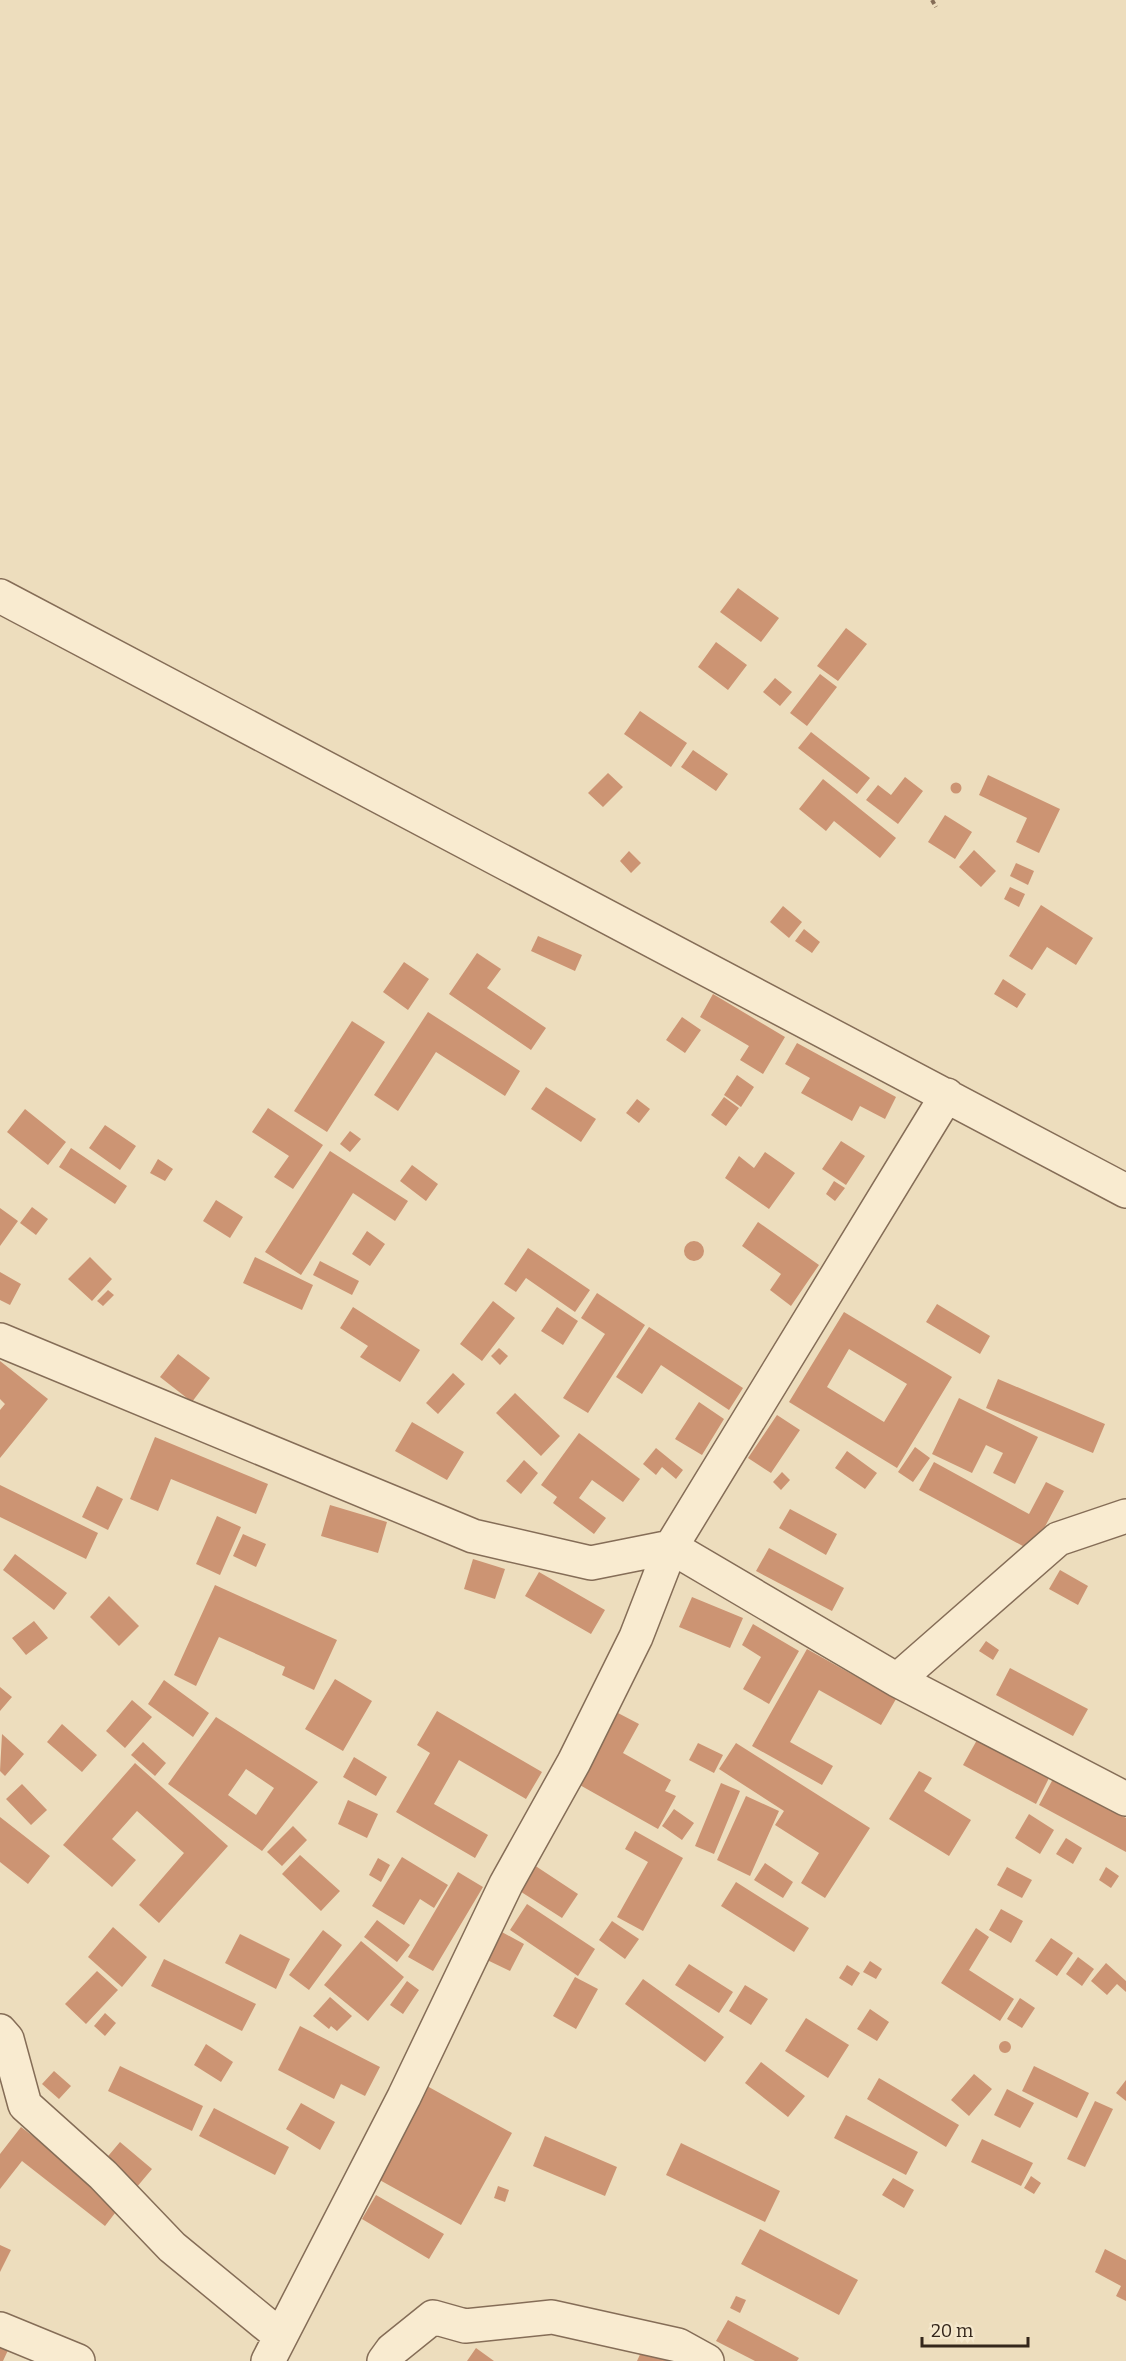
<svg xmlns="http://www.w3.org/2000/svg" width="1126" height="2361" viewBox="0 0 1126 2361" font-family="Bitter,serif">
  <rect width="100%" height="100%" fill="#edddbd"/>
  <path fill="#cc9473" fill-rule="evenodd" d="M738,588L779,618L761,642L720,612Z
    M846,628L867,644L838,681L817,666Z
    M716,642L747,665L728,690L698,667Z
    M820,674L837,687L807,726L790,713Z
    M775,678L792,692L780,706L763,692Z
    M640,711L687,743L671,767L624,734Z
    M811,732L870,778L857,794L798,748Z
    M693,750L728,774L716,791L681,767Z
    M608,773L623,787L603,807L588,793Z
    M988,775L1060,809L1039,853L1016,842L1027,818L979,795Z
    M905,777L923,791L898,824L866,800L878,785L891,795Z
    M823,779L896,838L880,858L834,821L826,831L799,809Z
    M950.5 788a5.5 5.5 0 1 1 11 0a5.5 5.5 0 1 1-11 0Z
    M945,815L972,832L955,859L928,842Z
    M974,850L996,871L981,887L959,867Z
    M629,851L641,863L631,873L620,861Z
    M1016,863L1034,871L1028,885L1010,876Z
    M1010,887L1025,894L1019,907L1004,899Z
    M1041,905L1093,938L1076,965L1047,947L1032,970L1009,956Z
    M783,906L802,922L789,938L770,922Z
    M804,929L820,942L812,953L795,941Z
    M538,936L582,955L575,971L531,951Z
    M477,953L501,969L487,988L546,1028L531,1050L449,994Z
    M404,962L429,979L408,1010L383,992Z
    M1003,979L1026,994L1017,1008L994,994Z
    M713,994L785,1037L763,1074L740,1060L749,1046L700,1017Z
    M428,1012L520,1071L505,1096L436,1052L398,1111L374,1095Z
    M682,1017L701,1030L685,1053L666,1040Z
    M352,1021L385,1042L327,1132L294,1111Z
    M797,1043L896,1097L885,1119L860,1106L852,1121L801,1093L810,1078L785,1064Z
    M737,1075L754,1087L741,1107L724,1095Z
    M546,1087L596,1119L581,1142L531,1109Z
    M724,1097L739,1108L726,1126L711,1115Z
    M637,1099L650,1109L639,1123L626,1113Z
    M268,1108L323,1145L293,1189L274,1177L289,1156L252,1132Z
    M25,1109L66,1142L48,1165L7,1132Z
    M105,1125L136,1146L120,1170L89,1148Z
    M350,1131L361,1139L350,1152L340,1144Z
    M841,1141L865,1156L846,1185L822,1169Z
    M71,1148L127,1186L115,1204L59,1167Z
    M330,1151L408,1201L395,1221L353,1193L301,1275L265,1252Z
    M765,1152L795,1173L769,1209L725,1178L739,1156L754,1168Z
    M158,1159L173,1169L165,1181L150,1173Z
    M412,1165L438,1184L426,1201L400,1181Z
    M834,1181L845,1188L835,1201L826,1194Z
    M216,1200L243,1217L230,1238L203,1221Z
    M32,1207L48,1219L36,1235L20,1223Z
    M0,1208L18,1221L0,1246Z
    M758,1222L819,1265L791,1306L770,1290L781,1274L742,1246Z
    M367,1231L385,1244L370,1266L352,1254Z
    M684 1251a10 10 0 1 1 20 0a10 10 0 1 1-20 0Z
    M528,1248L590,1290L575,1312L526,1278L516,1292L504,1284Z
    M90,1257L112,1279L92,1301L68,1279Z
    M255,1257L313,1285L302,1310L243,1283Z
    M320,1261L359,1281L352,1295L313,1275Z
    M0,1272L21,1284L10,1305L0,1300Z
    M108,1290L114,1295L103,1306L97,1301Z
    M597,1293L645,1325L588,1413L563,1398L605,1334L581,1318Z
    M493,1301L515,1318L482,1361L460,1344Z
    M937,1304L990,1336L980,1354L926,1322Z
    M353,1307L420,1350L400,1382L360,1357L368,1346L340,1328Z
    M557,1307L578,1321L563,1345L541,1331Z
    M844,1312L952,1377L897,1468L789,1402ZM849,1349L907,1384L884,1422L827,1387Z
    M649,1327L743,1388L729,1410L661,1365L642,1394L616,1377Z
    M499,1348L508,1356L500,1365L491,1356Z
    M178,1354L210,1378L192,1402L160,1377Z
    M0,1361L48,1399L0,1458V1410L5,1404L0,1399Z
    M453,1373L465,1384L438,1414L426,1403Z
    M998,1379L1105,1424L1093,1453L986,1408Z
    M515,1393L560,1436L541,1456L496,1413Z
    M959,1398L1038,1437L1015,1484L993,1473L1003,1453L986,1445L972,1473L932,1454Z
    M699,1402L724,1419L702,1455L675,1439Z
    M777,1415L800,1430L771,1473L748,1458Z
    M412,1422L464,1452L447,1480L395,1451Z
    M579,1433L640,1479L623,1502L592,1480L579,1498L606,1518L594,1534L553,1503L557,1497L541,1485Z
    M155,1437L268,1484L256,1514L171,1479L158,1511L130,1499Z
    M915,1447L930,1458L913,1482L898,1472Z
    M656,1448L683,1470L676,1479L662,1467L656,1475L643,1464Z
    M847,1451L877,1473L865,1489L835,1468Z
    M524,1460L538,1473L521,1494L506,1481Z
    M934,1462L1029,1514L1046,1482L1064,1491L1032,1551L919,1490Z
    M782,1472L790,1480L781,1490L773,1482Z
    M0,1485L98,1533L86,1559L0,1517Z
    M97,1486L123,1499L108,1530L82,1517Z
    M330,1505L387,1522L378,1553L321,1536Z
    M790,1509L837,1534L826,1555L779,1528Z
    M217,1516L241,1527L220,1575L196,1564Z
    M243,1534L266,1544L256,1567L233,1556Z
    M769,1548L844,1588L832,1611L756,1571Z
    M15,1554L67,1593L54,1610L3,1570Z
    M473,1559L505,1569L495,1599L464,1589Z
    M1060,1570L1088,1586L1078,1605L1049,1589Z
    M539,1572L605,1610L591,1634L525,1596Z
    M215,1585L337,1640L314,1690L282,1675L285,1667L219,1637L196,1686L174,1675Z
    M109,1596L139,1626L119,1646L90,1617Z
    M692,1597L743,1618L730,1648L679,1627Z
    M34,1621L48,1638L26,1655L12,1638Z
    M753,1624L799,1651L769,1704L743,1689L761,1657L742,1645Z
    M986,1641L999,1650L993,1660L979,1651Z
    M807,1649L896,1699L881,1725L819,1690L790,1742L833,1766L822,1785L752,1746Z
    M1010,1668L1088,1709L1073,1736L996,1695Z
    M335,1679L372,1701L343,1751L305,1729Z
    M164,1680L209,1713L193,1737L148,1704Z
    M0,1687L12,1697L0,1711Z
    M132,1700L152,1717L125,1748L106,1731Z
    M437,1711L542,1772L526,1799L459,1760L434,1804L488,1835L475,1858L396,1812L430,1753L417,1745Z
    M618,1713L639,1724L623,1753L671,1780L665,1791L676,1796L658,1829L578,1784Z
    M216,1717L318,1782L262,1851L168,1784ZM246,1769L274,1788L256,1815L228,1795Z
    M62,1724L97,1755L82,1772L47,1742Z
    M2,1734L24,1754L5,1776L0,1771Z
    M977,1740L1049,1778L1036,1804L963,1765Z
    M143,1742L166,1763L155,1776L131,1755Z
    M698,1743L723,1755L714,1773L689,1760Z
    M736,1743L870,1828L825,1898L801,1883L819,1853L775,1825L784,1811L719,1769Z
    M354,1757L387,1777L376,1796L343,1777Z
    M135,1763L228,1846L159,1923L139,1905L184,1853L137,1811L112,1839L136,1860L112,1887L63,1845Z
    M919,1771L932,1778L924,1791L971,1820L949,1856L889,1819Z
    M1053,1779L1126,1818V1852L1039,1805Z
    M721,1783L740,1791L714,1854L695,1846Z
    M22,1784L47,1810L31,1825L6,1799Z
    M746,1796L779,1811L750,1876L717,1860Z
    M348,1800L378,1814L367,1838L338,1824Z
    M674,1809L694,1823L682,1840L662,1826Z
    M1029,1814L1054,1830L1040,1854L1015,1838Z
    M0,1817L50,1856L28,1884L0,1862Z
    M293,1826L307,1840L282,1866L267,1852Z
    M635,1831L683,1858L643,1931L617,1917L648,1862L625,1849Z
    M1066,1838L1082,1848L1073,1864L1056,1854Z
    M300,1855L340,1891L321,1911L282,1874Z
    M402,1857L448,1885L434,1908L420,1899L404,1925L372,1906Z
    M378,1858L390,1865L381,1882L369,1875Z
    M531,1863L578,1894L562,1918L515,1888Z
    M765,1863L793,1882L783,1898L754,1880Z
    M1007,1867L1032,1880L1022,1898L997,1885Z
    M1106,1867L1119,1876L1111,1888L1099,1880Z
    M458,1872L483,1887L433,1971L408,1957Z
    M736,1882L809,1928L794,1952L721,1906Z
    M527,1904L595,1949L578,1976L510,1930Z
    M1001,1909L1023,1921L1011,1943L989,1930Z
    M377,1920L410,1945L397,1962L364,1937Z
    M612,1921L639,1939L625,1959L599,1940Z
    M113,1927L147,1957L122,1987L88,1957Z
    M976,1928L989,1937L969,1970L1014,1999L1000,2021L941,1983Z
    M323,1930L342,1945L309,1990L289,1975Z
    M500,1931L524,1944L510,1971L485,1959Z
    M240,1934L290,1959L276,1989L225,1963Z
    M1051,1938L1073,1953L1057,1976L1035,1961Z
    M361,1941L404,1977L368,2021L324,1985Z
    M1078,1957L1094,1969L1082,1986L1066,1974Z
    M164,1959L256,2004L242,2031L151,1986Z
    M870,1961L882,1969L876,1979L863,1972Z
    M1106,1963L1126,1981V1992L1117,1984L1107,1995L1091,1981Z
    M689,1964L733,1992L719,2013L675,1985Z
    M847,1965L860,1973L852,1986L839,1978Z
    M97,1971L118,1990L86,2024L65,2004Z
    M575,1977L598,1989L576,2029L553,2016Z
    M643,1979L724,2037L705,2062L625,2004Z
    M407,1981L419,1990L403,2014L390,2005Z
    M745,1985L768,1999L751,2025L729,2011Z
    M330,1997L352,2016L337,2031L331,2026L329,2029L313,2016Z
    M1020,1998L1035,2008L1022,2028L1007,2019Z
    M870,2009L889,2022L877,2041L857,2029Z
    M105,2013L116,2023L105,2036L94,2026Z
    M806,2018L849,2045L828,2078L785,2051Z
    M300,2026L380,2067L365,2096L341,2084L334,2099L278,2070Z
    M999 2047a6 6 0 1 1 12 0a6 6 0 1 1-12 0Z
    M206,2044L233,2062L221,2082L194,2065Z
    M761,2062L805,2096L788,2117L745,2083Z
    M120,2066L203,2106L192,2131L108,2091Z
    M1034,2066L1089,2093L1077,2118L1022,2091Z
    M54,2071L71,2086L59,2099L42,2084Z
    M974,2074L992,2089L969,2116L951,2100Z
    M879,2078L959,2125L946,2147L867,2099Z
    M1126,2080V2101L1116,2093Z
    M427,2086L512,2133L461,2225L376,2178Z
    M1007,2089L1034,2103L1020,2128L994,2115Z
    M1095,2101L1113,2109L1085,2167L1067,2159Z
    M301,2103L335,2122L320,2150L286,2129Z
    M214,2108L289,2147L275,2175L199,2136Z
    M846,2115L918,2152L906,2175L834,2138Z
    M21,2127L122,2204L105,2226L22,2161L0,2189V2154Z
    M545,2136L617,2167L605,2196L533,2166Z
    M982,2139L1033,2163L1021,2186L971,2162Z
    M120,2142L152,2169L136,2188L104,2161Z
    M681,2143L780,2191L765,2222L666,2175Z
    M1031,2176L1041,2183L1034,2194L1024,2188Z
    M893,2178L914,2190L904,2208L882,2195Z
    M498,2186L509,2190L505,2202L494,2198Z
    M376,2195L444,2234L429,2259L362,2219Z
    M760,2229L858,2280L839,2315L741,2264Z
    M0,2245L11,2250L0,2272Z
    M1105,2249L1126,2260V2301L1116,2296L1121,2286L1095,2272Z
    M736,2296L746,2300L740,2313L730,2308Z
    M728,2320L799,2358L797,2361H755L716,2341Z
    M0,2344L9,2348L3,2361H0Z
    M476,2348L494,2361H467Z
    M643,2348L669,2361H637Z"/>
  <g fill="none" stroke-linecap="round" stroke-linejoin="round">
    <defs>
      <path id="minor" d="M0,596L1126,1191
        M0,1340L473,1536L591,1563L671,1547L897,1680L1126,1799
        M897,1680L1058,1539L1126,1516
        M0,2031L7,2039L25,2105L103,2175L172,2247L279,2335
        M0,2329L78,2361
        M268,2361L404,2097L506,1884L574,1762L636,1637L671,1547L947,1095
        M384,2361L392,2350L433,2317L465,2326L552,2317L678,2345L707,2361"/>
    </defs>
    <use href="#minor" stroke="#856d57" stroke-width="36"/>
    <path stroke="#856d57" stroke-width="4" stroke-dasharray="4.5 3" stroke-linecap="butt" d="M932,0L936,7"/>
    <use href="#minor" stroke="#f9ebd0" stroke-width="33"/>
  </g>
  <path d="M922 2337v9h106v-9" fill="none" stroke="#34261b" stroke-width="3"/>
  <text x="931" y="2337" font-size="18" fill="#34261b" stroke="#f5e8cd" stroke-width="4.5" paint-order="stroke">20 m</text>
</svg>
